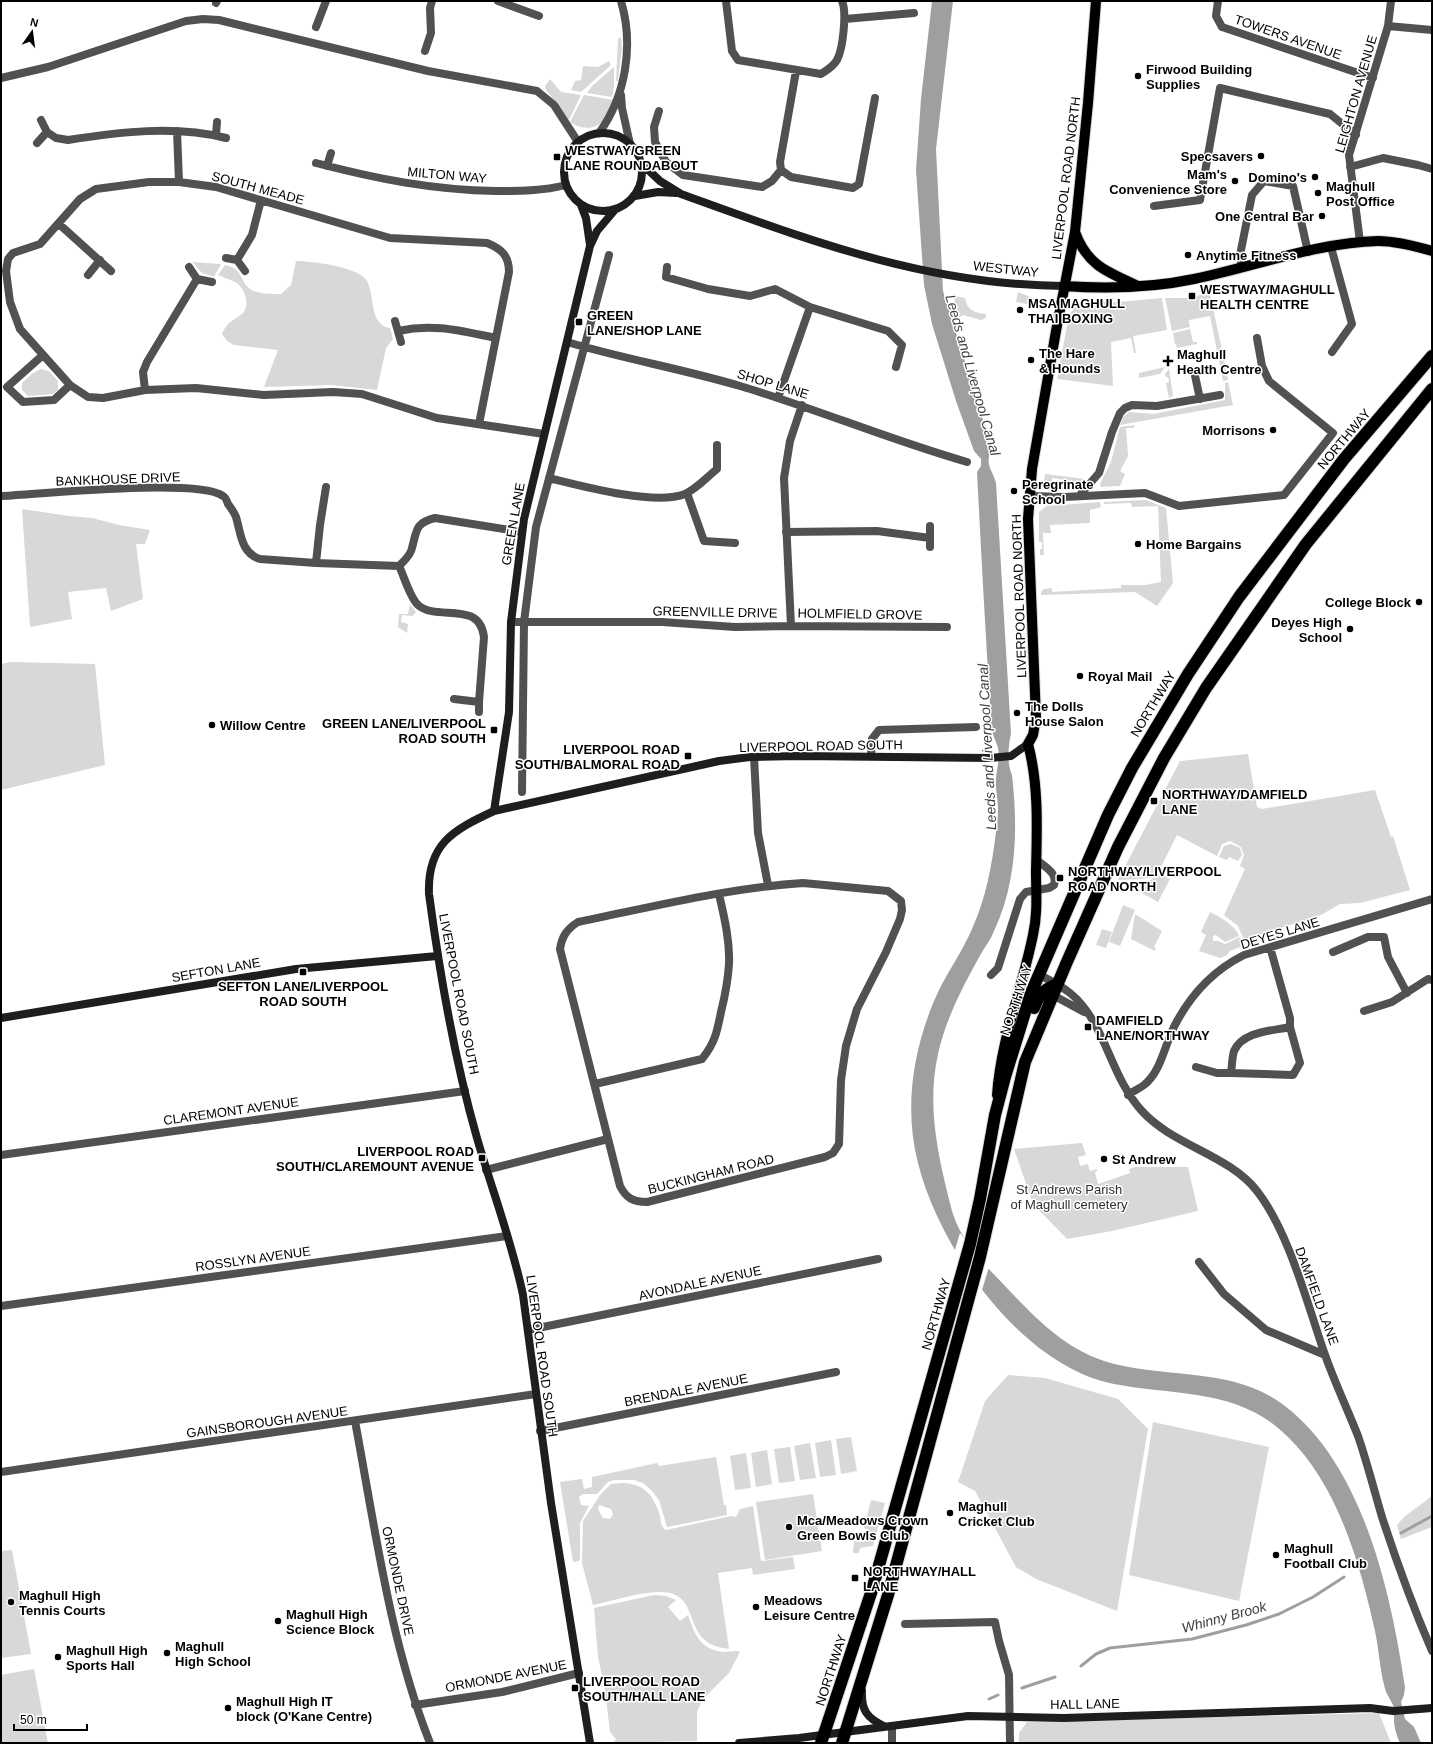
<svg xmlns="http://www.w3.org/2000/svg" width="1433" height="1744" viewBox="0 0 1433 1744" font-family="Arial,sans-serif">
  <rect width="100%" height="100%" fill="#fff"/>
  <path fill="#d8d8d8" fill-rule="evenodd" d="M621,37L622,48L618,81H616L618,39Z
    M609,61L611,65L581,92L571,90L575,81L581,80L583,66L598,67Z
    M614,67V86L612,97L587,93L592,86Z
    M550,79L561,92L581,95L569,120L546,90L545,86Z
    M584,95L614,100C611,106 609,115 604,120C595,130 581,130 570,122Z
    M296,261C311,261 360,267 367,281C375,296 369,325 390,328L393,339L386,348L377,390L331,385L264,387L278,350L234,345L227,341L222,334C228,320 233,322 243,313C250,305 245,290 238,284C233,280 224,278 218,275L225,265C243,269 239,279 249,288C257,295 271,294 281,294L291,285Z
    M192,262L220,264H221L214,277L202,273Z
    M1018,292L1035,299L1026,304L1016,302Z
    M1210,293L1228,380L1223,381L1210,316L1189,320L1190,327L1172,331L1165,298H1187Z
    M954,296L965,298C966,309 976,314 986,314V318L981,320L963,315L959,318L956,314Z
    M1162,298L1167,330L1133,336L1136,353H1134L1131,338L1111,342L1113,386L1057,379L1069,315L1076,306L1087,302H1118Z
    M1190,329L1193,342H1197V344L1177,348L1176,344L1175,345L1173,333Z
    M1165,367L1160,374L1139,378V373Z
    M41,369L49,371L58,381V390L53,394L28,396L22,390V383L33,373Z
    M1169,369L1173,396L1169,398L1166,383L1169,382L1168,377H1166L1165,374Z
    M1228,382L1233,405L1120,425L1123,417L1129,412L1153,414L1225,400V383Z
    M1135,425L1134,428H1126L1128,456L1120,471L1125,474L1120,486L1101,487L1100,484L1111,462L1120,427Z
    M1045,474L1085,479C1072,483 1056,498 1044,482ZM1052,478L1071,481L1070,486L1051,483Z
    M1146,500L1166,508L1173,583L1157,606L1135,592L1041,595V592L1044,589L1052,588V592L1121,588V585H1145L1161,582L1158,506L1132,507L1131,503L1104,504V502Z
    M1100,502L1101,507L1090,510V523L1050,525L1051,533H1043L1044,555H1040V549H1042V542H1039V512L1047,506Z
    M22,509L69,516L92,518L119,525L150,530L145,544H136L143,599L111,611L106,588L68,592L72,619L30,627Z
    M410,604L416,612L412,616L402,615L401,622L408,624L407,633L398,627L399,614H408Z
    M11,662L95,664L105,765L1,790V664Z
    M1248,754L1257,807L1262,809L1375,790L1391,837L1393,836L1410,890L1360,903L1340,904L1321,915L1244,940L1238,926L1224,915L1245,869L1240,866L1244,855L1241,847L1230,841L1222,844L1217,856L1177,835L1158,873L1170,879L1158,902L1140,892L1145,883L1154,878L1118,880L1180,761Z
    M1231,844L1240,848L1242,855L1238,861L1229,857L1227,860L1219,857L1224,846Z
    M1123,905L1135,910L1120,946L1109,942Z
    M1210,912C1220,917 1235,925 1239,936L1225,942L1216,935L1213,936V941H1218L1225,944L1240,937L1243,946L1230,951L1227,955L1220,958L1199,951L1206,935L1201,932Z
    M1135,914L1162,931L1154,947L1156,948L1155,951L1131,939Z
    M1102,929L1112,932L1106,948L1096,945Z
    M1082,1143L1086,1155L1078,1157L1080,1166L1088,1164L1090,1171L1097,1169V1171L1095,1172L1098,1184L1130,1173L1129,1169L1135,1167H1188L1198,1211L1112,1231L1067,1239L1033,1204L1014,1149Z
    M1008,1375L1045,1378L1118,1399L1148,1429L1117,1611L1036,1579L1016,1567L975,1491L958,1482L985,1401Z
    M1153,1422L1269,1447L1239,1601L1129,1575Z
    M851,1437L857,1471L841,1474L836,1439Z
    M831,1440L836,1475L820,1477L815,1443Z
    M810,1443L816,1478L800,1480L794,1446Z
    M790,1447L795,1481L779,1483L774,1449Z
    M767,1450L772,1484L756,1487L751,1453Z
    M746,1453L751,1488L735,1490L730,1456Z
    M716,1457L724,1505H726L727,1515L667,1527L659,1500L652,1491L643,1483L634,1480H614L608,1482L597,1494H583L579,1497L581,1505L589,1506L580,1523V1558L579,1561L573,1562L560,1482L582,1479L584,1489L592,1487V1477L657,1463L659,1466Z
    M623,1483C645,1484 654,1496 660,1516C661,1522 661,1527 666,1530L731,1516L736,1517L740,1509L753,1506L761,1561L793,1557L795,1569L753,1575L752,1568L718,1573L729,1649C721,1648 712,1646 706,1641C686,1626 696,1591 659,1592C640,1592 612,1601 593,1605L582,1563L583,1521L600,1495L611,1484ZM599,1505L611,1509L613,1514L610,1519L603,1518L598,1509Z
    M813,1494L822,1551L765,1560L756,1502Z
    M1432,1496V1527L1401,1539L1397,1525L1404,1517Z
    M871,1500L885,1503L873,1546L860,1548L859,1553H853L854,1541L861,1542L862,1536L867,1537L869,1530L864,1528Z
    M12,1550L31,1654L1,1658V1551Z
    M654,1595L666,1596L676,1600L668,1607L680,1621L688,1615C695,1635 700,1650 725,1652C730,1652 736,1650 740,1652L729,1673L702,1700L697,1712V1741L613,1743L616,1739L610,1732L605,1690L598,1657L594,1608Z
    M34,1669L48,1743H1V1675Z
    M1379,1713L1391,1743H1019V1733L1027,1722Z"/>
  <path fill="#9f9f9f" d="M932,1H953L936,149L943,291L992,449C984,465 992,468 996,483L1011,734C1008,745 1007,765 1012,775C1018,828 1017,882 994,931C991,939 986,945 982,952C964,984 946,1018 938,1054C926,1108 939,1160 952,1211C961,1242 985,1265 1006,1287C1034,1317 1064,1348 1104,1361C1164,1380 1232,1365 1285,1406C1364,1467 1391,1594 1405,1687L1404,1695L1401,1702L1405,1719L1414,1727L1421,1743H1400C1399,1741 1395,1731 1395,1728C1393,1721 1395,1713 1393,1705C1392,1703 1387,1694 1386,1692C1380,1673 1379,1650 1375,1631C1360,1564 1338,1485 1287,1436C1239,1388 1176,1396 1114,1384C1023,1367 939,1249 918,1163C903,1106 914,1043 939,990C949,970 963,950 972,929C986,898 992,865 996,832C997,825 998,817 998,809C998,799 995,788 996,778C997,768 1000,759 998,748C997,743 994,739 993,734C990,724 991,713 990,703C985,626 981,549 977,472L981,466V459L974,451L956,401L932,324L924,285L916,170L921,99Z"/>
  <path fill="#fff" d="M960,1233L989,1267L982,1290L954,1253Z"/>
  <g fill="none" stroke-linecap="round" stroke-linejoin="round">
    <path stroke="#9f9f9f" stroke-width="3" d="M1401,1533L1432,1516
      M1081,1666L1096,1654L1110,1648L1192,1639L1246,1625L1279,1614L1313,1597L1344,1577
      M1022,1688L1055,1677
      M989,1699L998,1695"/>
    <defs>
      <path id="primary" d="M1075,232C1087,265 1107,272 1136,285
        M1064,286C1107,289 1151,288 1194,279C1252,267 1320,242 1378,241C1397,241 1415,246 1432,251
        M997,1095C1001,1039 1022,989 1033,935C1038,913 1036,893 1036,871C1037,830 1039,785 1028,744L1033,735L1036,718L1028,519L1032,469L1056,331L1075,232L1088,103L1096,1"/>
      <path id="highway" d="M1034,1008C1040,993 1042,991 1057,984
        M821,1743L872,1590L970,1244L980,1199L995,1115L1005,1077L1031,993L1108,815L1132,768L1188,674L1239,597L1344,459L1432,356
        M842,1743L888,1595L980,1257L1025,1062L1066,964L1118,847L1164,758L1206,688L1306,544L1432,389"/>
    </defs>
    <use href="#primary" stroke="#dbdbdb" stroke-width="12"/>
    <use href="#highway" stroke="#dbdbdb" stroke-width="14"/>
    <path stroke="#515151" stroke-width="8" d="M498,1L539,16
      M726,1L732,51L738,60L821,74C827,70 833,67 837,60C843,49 847,12 842,1
      M1218,1L1216,16L1222,27L1373,78
      M216,3L217,1
      M845,19L914,13
      M1388,26L1432,30
      M316,27L326,1
      M425,51L431,33L430,8L432,1
      M796,71L780,162L781,170L791,177L853,188L859,184L875,98
      M1,78L48,67L186,21L203,19L219,20L428,71L537,91L554,105L578,142
      M621,95L622,108L630,144
      M659,111L654,127L655,142L666,162L683,175L762,187L772,181L781,170
      M177,131L179,182
      M47,132L56,138L68,140C120,132 174,125 226,138
      M599,133C626,96 634,45 621,1
      M216,135L217,122
      M37,143L47,132L41,120
      M316,163C377,179 433,190 496,191C519,191 543,191 566,185
      M327,166L331,153
      M1350,167L1383,158L1418,165L1432,169
      M1154,206L1200,200L1220,88L1330,114L1356,135
      M59,224L111,271
      M1360,242L1349,155L1388,26L1391,1
      M1331,247L1352,324L1332,352
      M226,258L237,260L245,271
      M237,260L252,235L261,200
      M189,267L197,279L212,282
      M667,267L666,277L708,289L750,296L775,289L810,307L778,398
      M1242,268L1240,255L1252,195L1264,181L1293,186L1308,252
      M88,275L100,260
      M810,307L888,331L902,345L896,367
      M395,321L401,342
      M398,331C434,323 461,331 496,338
      M567,342C624,359 683,369 740,386C817,409 890,440 967,462
      M43,355L7,387L23,402L54,400L70,385
      M1194,371L1200,399
      M145,390L143,372L147,362L197,279
      M479,424L509,272C509,256 502,249 487,243L390,238L216,187L179,182H149L96,189L80,199L40,244L13,253L8,259L6,271L10,302L20,329L70,385L88,397L103,398L145,390L196,388L264,395L333,392L362,394L437,418L544,434
      M549,478C581,486 655,506 685,494C696,489 707,477 717,469V445
      M326,487L320,525L316,563L399,566C404,561 411,555 412,548C417,530 415,523 435,518L522,532
      M687,493L704,541L735,543
      M1,496C40,494 198,478 223,496C225,497 227,501 228,504C231,508 234,512 236,517C241,534 241,553 260,559L316,563
      M1030,496L1064,497L1145,493L1179,506L1284,495L1333,433L1269,381L1262,366L1257,338
      M1079,496L1099,473L1112,432L1120,413L1125,408L1132,405L1157,406L1220,395
      M930,526V547
      M786,532L877,531L930,538
      M399,566C404,576 410,598 418,605C437,622 479,599 484,637L479,702
      M511,622H662L735,627L791,626L784,478L790,441L802,405
      M791,626L947,627
      M454,699L479,702V712
      M871,756L872,739L879,730L976,727
      M754,757L758,833L768,885
      M522,792L524,622L536,527L609,255
      M803,883L888,891L901,901L902,910L900,919L886,952L857,1009L846,1046L841,1080L839,1144L833,1153L825,1157L647,1202C633,1202 626,1198 620,1186L560,949C562,936 567,929 578,922C652,907 727,888 803,883Z
      M1270,947L1290,1018V1027L1300,1063L1293,1075L1231,1073C1232,1066 1232,1058 1234,1051C1243,1031 1272,1031 1290,1027
      M1333,952L1368,937H1384L1388,957L1407,993
      M1038,974C1049,980 1060,985 1070,993C1105,1021 1110,1076 1141,1110C1173,1146 1228,1154 1257,1191C1289,1232 1307,1303 1324,1352C1334,1381 1347,1408 1358,1436C1367,1462 1374,1490 1382,1517C1397,1563 1413,1607 1432,1651
      M991,975L998,968L1020,899L1026,892L1049,888L1054,885C1058,873 1045,867 1037,860
      M1049,993L1084,1012
      M1364,1011L1392,1002L1428,979L1432,980
      M1196,1067L1217,1073H1231
      M595,1084L702,1059C715,1043 717,1032 721,1012C725,996 728,980 729,964C730,940 724,916 719,894
      M1128,1095C1133,1091 1139,1089 1144,1085C1162,1071 1165,1042 1176,1023C1192,993 1214,970 1244,955L1432,899
      M1,1155L465,1091
      M486,1170L608,1139
      M1199,1262L1224,1294L1266,1330L1325,1355
      M1,1306L507,1236
      M528,1330L878,1259
      M355,1421C375,1528 390,1642 430,1743
      M540,1431L836,1372
      M1,1472L536,1394
      M905,1624L995,1622L999,1641L1009,1675L1010,1743
      M415,1705L502,1692L579,1673
      M892,1726V1743"/>
    <path stroke="#1e1e1e" stroke-width="8" d="M564 172a39 39 0 1 1 78 0a39 39 0 1 1-78 0Z
      M642,164L660,181L681,194C809,240 925,285 1064,286
      M635,196L658,192L676,193
      M581,205L586,218L590,245
      M494,811L509,712L511,622L524,519L590,246L597,231L614,211
      M1,1018L296,969L437,956
      M862,1691C861,1710 867,1718 884,1726
      M590,1743L551,1503L523,1295C512,1242 492,1190 477,1138C454,1058 440,976 429,894C427,844 453,830 494,811L719,761L750,757L799,756L990,758L1011,756L1028,744
      M739,1743L799,1738L968,1716L1064,1718L1370,1708L1393,1711L1432,1708"/>
    <use href="#primary" stroke="#000" stroke-width="10"/>
    <use href="#highway" stroke="#000" stroke-width="12"/>
  </g>
  <g fill="#000" stroke="#fff" stroke-width="1.5">
    <circle cx="1138" cy="76" r="4"/>
    <circle cx="1261" cy="156" r="4"/>
    <rect x="553" y="153" width="8" height="8" rx="2"/>
    <circle cx="1315" cy="177" r="4"/>
    <circle cx="1235" cy="181" r="4"/>
    <circle cx="1318" cy="193" r="4"/>
    <circle cx="1322" cy="216" r="4"/>
    <circle cx="1188" cy="255" r="4"/>
    <rect x="1188" y="292" width="8" height="8" rx="2"/>
    <circle cx="1020" cy="310" r="4"/>
    <rect x="575" y="318" width="8" height="8" rx="2"/>
    <circle cx="1031" cy="360" r="4"/>
    <path d="M1166 355h4v4h4v4h-4v4h-4v-4h-4v-4h4z"/>
    <circle cx="1273" cy="430" r="4"/>
    <circle cx="1014" cy="491" r="4"/>
    <circle cx="1138" cy="544" r="4"/>
    <circle cx="1419" cy="602" r="4"/>
    <circle cx="1350" cy="629" r="4"/>
    <circle cx="1080" cy="676" r="4"/>
    <circle cx="1017" cy="713" r="4"/>
    <circle cx="212" cy="725" r="4"/>
    <rect x="490" y="726" width="8" height="8" rx="2"/>
    <rect x="684" y="752" width="8" height="8" rx="2"/>
    <rect x="1150" y="797" width="8" height="8" rx="2"/>
    <rect x="1056" y="874" width="8" height="8" rx="2"/>
    <rect x="299" y="968" width="8" height="8" rx="2"/>
    <rect x="1084" y="1023" width="8" height="8" rx="2"/>
    <rect x="478" y="1154" width="8" height="8" rx="2"/>
    <circle cx="1104" cy="1159" r="4"/>
    <circle cx="950" cy="1513" r="4"/>
    <circle cx="789" cy="1527" r="4"/>
    <circle cx="1276" cy="1555" r="4"/>
    <rect x="851" y="1574" width="8" height="8" rx="2"/>
    <circle cx="11" cy="1602" r="4"/>
    <circle cx="756" cy="1607" r="4"/>
    <circle cx="278" cy="1621" r="4"/>
    <circle cx="167" cy="1653" r="4"/>
    <circle cx="58" cy="1657" r="4"/>
    <rect x="571" y="1684" width="8" height="8" rx="2"/>
    <circle cx="228" cy="1708" r="4"/>
  </g>
  <g text-anchor="middle" dominant-baseline="central" stroke-width="3" stroke-linejoin="round" paint-order="stroke">
    <g font-size="13" fill="#000" stroke="#fff">
      <text transform="translate(1288 37) rotate(19)">TOWERS AVENUE</text>
      <text transform="translate(1356 94) rotate(-74)">LEIGHTON AVENUE</text>
      <text transform="translate(447 175) rotate(5)">MILTON WAY</text>
      <text transform="translate(1066 178) rotate(-83)">LIVERPOOL ROAD NORTH</text>
      <text transform="translate(258 188) rotate(15)">SOUTH MEADE</text>
      <text transform="translate(1006 269) rotate(6)">WESTWAY</text>
      <text transform="translate(773 384) rotate(17)">SHOP LANE</text>
      <text transform="translate(1344 439) rotate(-50)">NORTHWAY</text>
      <text transform="translate(118 479) rotate(-2)">BANKHOUSE DRIVE</text>
      <text transform="translate(513 524) rotate(-80)">GREEN LANE</text>
      <text transform="translate(1019 596) rotate(-92)">LIVERPOOL ROAD NORTH</text>
      <text transform="translate(715 612) rotate(1)">GREENVILLE DRIVE</text>
      <text transform="translate(860 614) rotate(1)">HOLMFIELD GROVE</text>
      <text transform="translate(1153 704) rotate(-59)">NORTHWAY</text>
      <text transform="translate(821 746) rotate(-1)">LIVERPOOL ROAD SOUTH</text>
      <text transform="translate(1280 933) rotate(-17)">DEYES LANE</text>
      <text transform="translate(216 970) rotate(-10)">SEFTON LANE</text>
      <text transform="translate(459 994) rotate(79)">LIVERPOOL ROAD SOUTH</text>
      <text transform="translate(1016 1000) rotate(-71)">NORTHWAY</text>
      <text transform="translate(231 1111) rotate(-8)">CLAREMONT AVENUE</text>
      <text transform="translate(711 1174) rotate(-14)">BUCKINGHAM ROAD</text>
      <text transform="translate(253 1259) rotate(-8)">ROSSLYN AVENUE</text>
      <text transform="translate(700 1283) rotate(-12)">AVONDALE AVENUE</text>
      <text transform="translate(1317 1296) rotate(70)">DAMFIELD LANE</text>
      <text transform="translate(936 1314) rotate(-74)">NORTHWAY</text>
      <text transform="translate(542 1356) rotate(82)">LIVERPOOL ROAD SOUTH</text>
      <text transform="translate(686 1390) rotate(-11)">BRENDALE AVENUE</text>
      <text transform="translate(267 1422) rotate(-8)">GAINSBOROUGH AVENUE</text>
      <text transform="translate(398 1581) rotate(78)">ORMONDE DRIVE</text>
      <text transform="translate(831 1670) rotate(-72)">NORTHWAY</text>
      <text transform="translate(506 1676) rotate(-11)">ORMONDE AVENUE</text>
      <text transform="translate(1085 1704) rotate(-1)">HALL LANE</text>
    </g>
    <g font-size="13" font-weight="bold" fill="#000" stroke="#fff" text-anchor="start">
      <text x="1146" y="69">Firwood Building<tspan x="1146" dy="15">Supplies</tspan></text>
      <text x="565" y="150">WESTWAY/GREEN<tspan x="565" dy="15">LANE ROUNDABOUT</tspan></text>
      <text x="1253" y="156" text-anchor="end">Specsavers</text>
      <text x="1227" y="174" text-anchor="end">Mam's<tspan x="1227" dy="15">Convenience Store</tspan></text>
      <text x="1307" y="177" text-anchor="end">Domino's</text>
      <text x="1326" y="186">Maghull<tspan x="1326" dy="15">Post Office</tspan></text>
      <text x="1314" y="216" text-anchor="end">One Central Bar</text>
      <text x="1196" y="255">Anytime Fitness</text>
      <text x="1200" y="289">WESTWAY/MAGHULL<tspan x="1200" dy="15">HEALTH CENTRE</tspan></text>
      <text x="1028" y="303">MSA MAGHULL<tspan x="1028" dy="15">THAI BOXING</tspan></text>
      <text x="587" y="315">GREEN<tspan x="587" dy="15">LANE/SHOP LANE</tspan></text>
      <text x="1039" y="353">The Hare<tspan x="1039" dy="15">&amp; Hounds</tspan></text>
      <text x="1177" y="354">Maghull<tspan x="1177" dy="15">Health Centre</tspan></text>
      <text x="1265" y="430" text-anchor="end">Morrisons</text>
      <text x="1022" y="484">Peregrinate<tspan x="1022" dy="15">School</tspan></text>
      <text x="1146" y="544">Home Bargains</text>
      <text x="1411" y="602" text-anchor="end">College Block</text>
      <text x="1342" y="622" text-anchor="end">Deyes High<tspan x="1342" dy="15">School</tspan></text>
      <text x="1088" y="676">Royal Mail</text>
      <text x="1025" y="706">The Dolls<tspan x="1025" dy="15">House Salon</tspan></text>
      <text x="486" y="723" text-anchor="end">GREEN LANE/LIVERPOOL<tspan x="486" dy="15">ROAD SOUTH</tspan></text>
      <text x="220" y="725">Willow Centre</text>
      <text x="680" y="749" text-anchor="end">LIVERPOOL ROAD<tspan x="680" dy="15">SOUTH/BALMORAL ROAD</tspan></text>
      <text x="1162" y="794">NORTHWAY/DAMFIELD<tspan x="1162" dy="15">LANE</tspan></text>
      <text x="1068" y="871">NORTHWAY/LIVERPOOL<tspan x="1068" dy="15">ROAD NORTH</tspan></text>
      <text x="303" y="986" text-anchor="middle">SEFTON LANE/LIVERPOOL<tspan x="303" dy="15">ROAD SOUTH</tspan></text>
      <text x="1096" y="1020">DAMFIELD<tspan x="1096" dy="15">LANE/NORTHWAY</tspan></text>
      <text x="474" y="1151" text-anchor="end">LIVERPOOL ROAD<tspan x="474" dy="15">SOUTH/CLAREMOUNT AVENUE</tspan></text>
      <text x="1112" y="1159">St Andrew</text>
      <text x="958" y="1506">Maghull<tspan x="958" dy="15">Cricket Club</tspan></text>
      <text x="797" y="1520">Mca/Meadows Crown<tspan x="797" dy="15">Green Bowls Club</tspan></text>
      <text x="1284" y="1548">Maghull<tspan x="1284" dy="15">Football Club</tspan></text>
      <text x="863" y="1571">NORTHWAY/HALL<tspan x="863" dy="15">LANE</tspan></text>
      <text x="19" y="1595">Maghull High<tspan x="19" dy="15">Tennis Courts</tspan></text>
      <text x="764" y="1600">Meadows<tspan x="764" dy="15">Leisure Centre</tspan></text>
      <text x="286" y="1614">Maghull High<tspan x="286" dy="15">Science Block</tspan></text>
      <text x="175" y="1646">Maghull<tspan x="175" dy="15">High School</tspan></text>
      <text x="66" y="1650">Maghull High<tspan x="66" dy="15">Sports Hall</tspan></text>
      <text x="583" y="1681">LIVERPOOL ROAD<tspan x="583" dy="15">SOUTH/HALL LANE</tspan></text>
      <text x="236" y="1701">Maghull High IT<tspan x="236" dy="15">block (O'Kane Centre)</tspan></text>
    </g>
    <g font-size="13" fill="#2f2f2f" stroke="#fff">
      <text x="1069" y="1189">St Andrews Parish<tspan x="1069" dy="15">of Maghull cemetery</tspan></text>
    </g>
    <g font-size="14" font-style="italic" fill="#404040" stroke="#fff">
      <text transform="translate(973 375) rotate(74)">Leeds and Liverpool Canal</text>
      <text transform="translate(987 747) rotate(-93)">Leeds and Liverpool Canal</text>
      <text transform="translate(1224 1617) rotate(-15)">Whinny Brook</text>
    </g>
  </g>
  <rect width="1433" height="1744" fill="none" stroke="#000000" stroke-width="4"/>
  <g transform="translate(32 32) rotate(14)" stroke="#ffffff" stroke-width="3" paint-order="stroke">
  <path d="M0-3L7 15L0 10L-7 15Z" fill="#000000"/>
  <text y="-6" font-size="11" font-weight="bold" text-anchor="middle" fill="#000000">N</text>
  </g>
  <path d="M14 1724v6h73v-6" fill="none" stroke="#000000" stroke-width="2"/>
  <text x="20" y="1724" font-size="12" fill="#000000" stroke="#ffffff" stroke-width="3" paint-order="stroke">50 m</text>
</svg>
